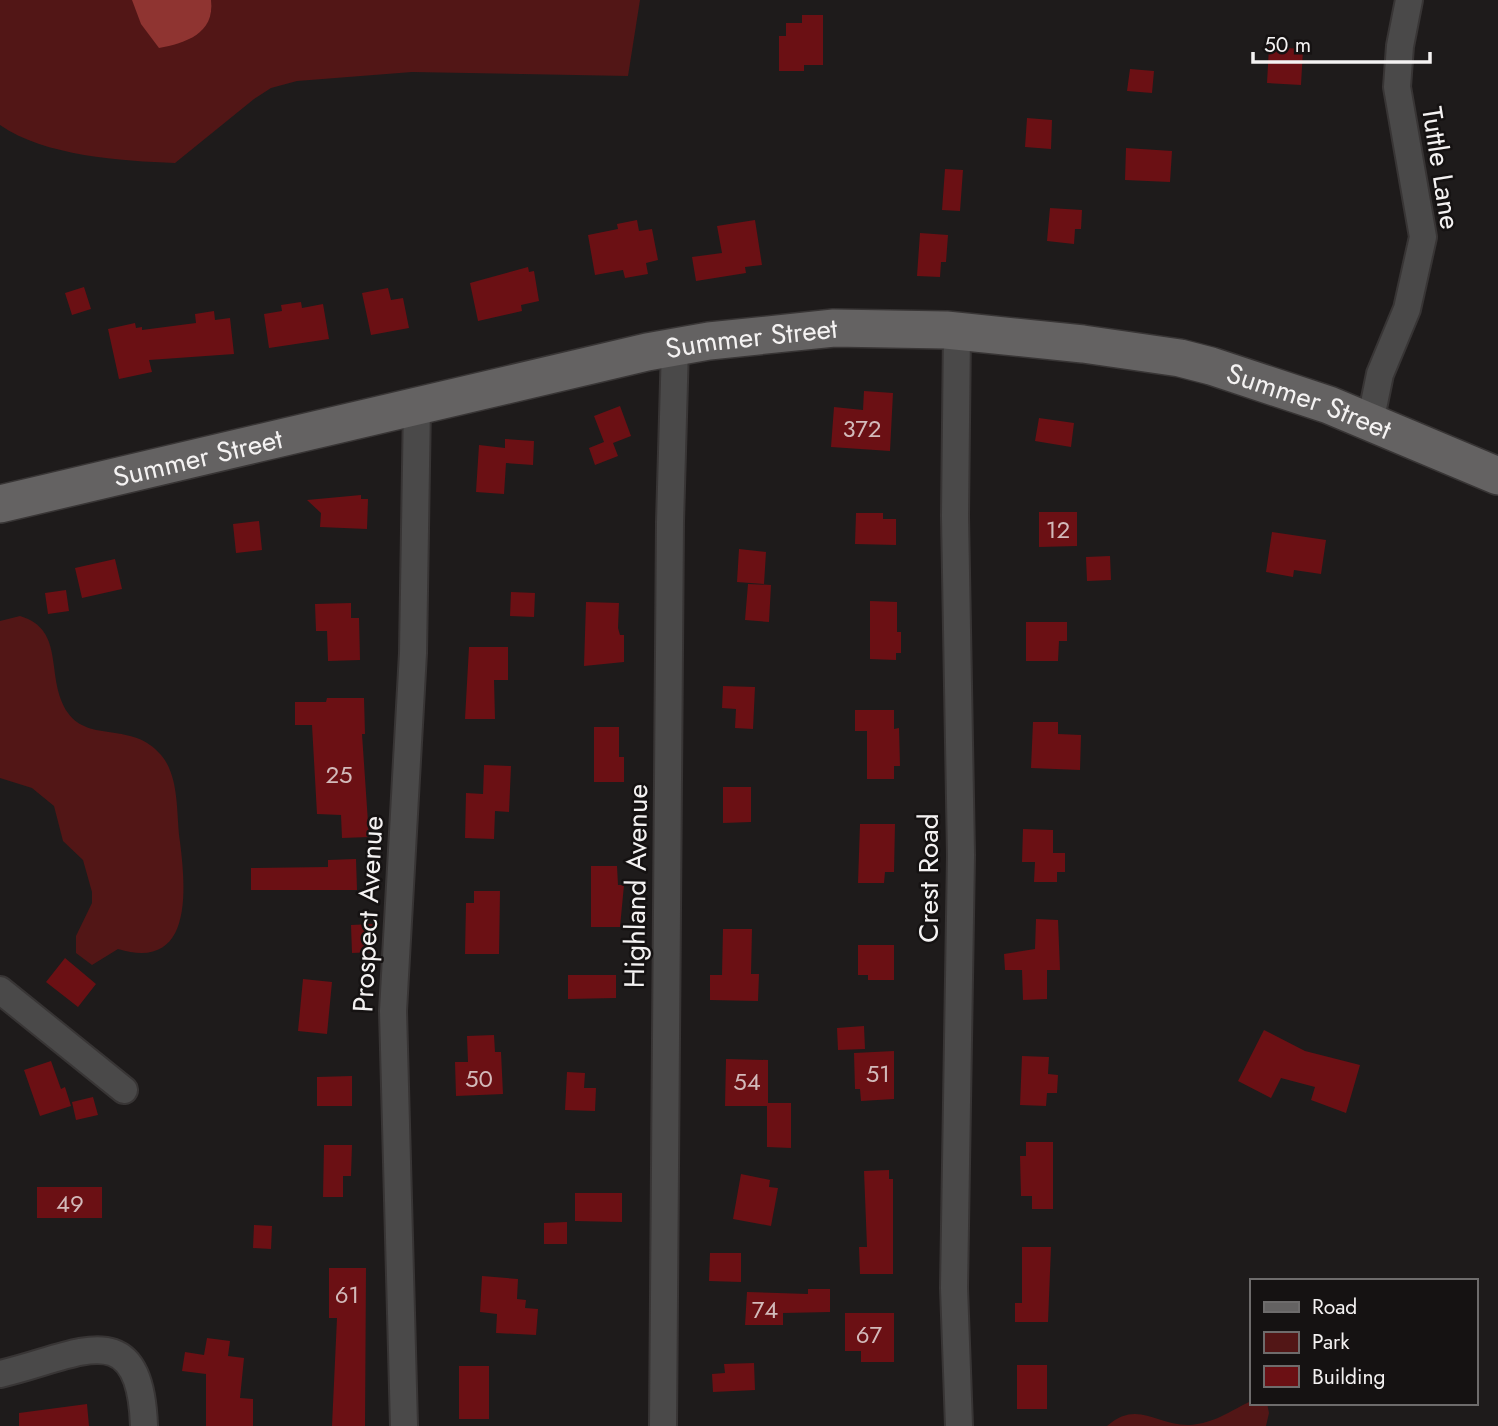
<svg xmlns="http://www.w3.org/2000/svg" width="1498" height="1426" viewBox="0 0 1498 1426" font-family="Jost,sans-serif">
  <rect width="100%" height="100%" fill="#1e1b1b"/>
  <path fill="#521616" d="M0,0H640L628,76L412,72L297,81L271,88L254,99L175,163C122,161 44,156 0,125Z
    M20,616C67,630 44,678 68,713C89,743 133,721 161,755C180,777 176,815 180,842C186,890 193,972 118,949L92,965L76,953V936L92,903V892L83,860L63,841L54,806L32,788L0,778V621Z
    M1251,1401V1403H1267L1269,1413L1266,1426H1107C1138,1399 1156,1426 1190,1425C1215,1423 1230,1411 1251,1401Z"/>
  <path fill="#8f3431" d="M132,0H211C215,34 185,43 159,48L141,24Z"/>
  <path fill="#6b1014" d="M802,15H823V65H804V71H779V36H786V23H802Z
    M1269,47L1303,49L1301,85L1267,83Z
    M1130,69L1154,71L1152,93L1127,91Z
    M1027,118L1052,120L1051,149L1025,147Z
    M1126,148L1172,151L1170,182L1125,180Z
    M945,169L963,170L960,211L942,210Z
    M1050,208L1082,210L1081,229H1075L1074,244L1047,241Z
    M637,220L639,231L652,229L658,260L646,263L648,274L625,278L623,270L595,275L588,235L618,229L617,224Z
    M755,220L762,265L745,267L746,273L696,281L692,257L722,253L717,226Z
    M920,233L948,235L946,262H941L940,277L917,276Z
    M528,267L529,272L534,271L539,301L521,305L522,311L478,321L470,283Z
    M84,287L91,309L72,315L65,293Z
    M388,288L391,300L403,298L409,328L371,335L362,293Z
    M301,302L302,308L323,304L329,339L269,348L264,314L282,311L281,305Z
    M214,311L215,320L230,318L234,354L149,360L152,372L119,379L108,329L135,323L136,328L142,327V330L196,323L195,314Z
    M864,391L893,393L890,451L831,447L834,407L863,410Z
    M620,406L631,436L613,443L618,456L595,465L589,448L604,442L594,416Z
    M1039,418L1074,423L1071,447L1035,441Z
    M505,439L534,441L533,465L506,463L504,494L476,492L479,445L505,448Z
    M361,495V499H368L367,529L320,527L321,513L307,500Z
    M1039,512H1077V546L1039,547Z
    M856,513H883V519H896V545L855,544Z
    M259,521L262,550L236,553L233,524Z
    M1272,532L1326,540L1321,574L1294,570L1293,577L1266,572Z
    M739,549L766,552L764,584L737,582Z
    M1110,556L1111,580L1087,581L1086,557Z
    M115,559L122,589L82,598L75,568Z
    M748,584L771,585L769,622L745,620Z
    M66,590L69,611L48,614L45,593Z
    M511,592L535,593L534,617L510,616Z
    M870,601L897,602V632H901V653H896V660L870,659Z
    M586,602L619,603L618,628L620,635H624V662L584,666Z
    M351,603V618H359L360,660L328,661L327,631H316L315,604Z
    M1026,622H1067V641H1059L1058,661H1026Z
    M469,647H508V680H494L495,719H465Z
    M723,686L755,687L753,729L735,728L736,709L722,708Z
    M327,698H364L365,734H362L369,837L342,838L341,815L317,814L312,725H295V702H326Z
    M855,710H894V729L899,728L900,766H894V779H867V731H855Z
    M1033,722H1058V734L1081,735L1080,770L1031,768Z
    M594,727H619V757H624V782H594Z
    M484,765L511,766L509,812L495,811L494,839L465,838L466,793L483,794Z
    M723,787H751V822L723,823Z
    M860,824H895L894,872H885L884,883H858Z
    M1023,829L1053,830V853H1065V872H1057V882H1034L1035,862H1022Z
    M356,859L357,890H251V868L328,867V860Z
    M591,866H617L618,885H624L620,927H591Z
    M474,891H500L499,954H465L466,903H474Z
    M1036,919L1058,920L1060,970H1047V999L1023,1000L1022,970H1005L1004,954L1035,949Z
    M373,924L374,952L352,953L351,925Z
    M723,929H752L751,974H759L758,1001L710,1000V975H722Z
    M858,945H894V980H868V975H858Z
    M65,958L96,984L78,1007L46,982Z
    M568,975H616V998L568,999Z
    M303,979L332,982L327,1034L298,1031Z
    M864,1026L865,1049L838,1050L837,1028Z
    M1264,1030L1305,1051L1360,1065L1346,1113L1311,1100L1315,1087L1281,1078L1271,1098L1238,1081Z
    M494,1035L495,1052H501L503,1094L456,1096L455,1062H468L467,1036Z
    M894,1051V1099L861,1101L860,1089H855L854,1053Z
    M1022,1056L1049,1057L1048,1074L1058,1075L1057,1093H1047L1046,1106L1020,1105Z
    M726,1059L768,1060V1103H791V1148L767,1147V1106H725Z
    M51,1061L61,1089L65,1087L71,1106L40,1116L24,1070Z
    M567,1072L585,1073L584,1088H596L595,1111L565,1110Z
    M352,1076V1106H317V1077Z
    M93,1097L98,1115L76,1120L72,1102Z
    M1026,1142H1053V1209H1032V1196H1021L1020,1156H1026Z
    M324,1145H352L351,1176H343V1197H323Z
    M889,1170V1179H893V1274H860L859,1247H867L864,1171Z
    M741,1174L770,1180L769,1187L778,1188L771,1226L733,1219Z
    M37,1187H102V1218H37Z
    M575,1193H622V1222L575,1221Z
    M567,1222V1244H544V1223Z
    M254,1225L272,1226L271,1249L253,1248Z
    M1022,1247H1051L1048,1322H1015V1303H1022Z
    M710,1253H741V1282L709,1281Z
    M329,1268H366L365,1426H332L337,1318H329Z
    M482,1276L518,1279L517,1299L526,1300L525,1308L538,1309L536,1335L496,1333L497,1314L480,1312Z
    M808,1289H830V1312L783,1313V1325H745L747,1292L808,1294Z
    M845,1313H894V1362H861V1351H845Z
    M207,1338L230,1341L228,1356L244,1358L240,1398L253,1399V1426H206V1374L182,1371L185,1352L204,1355Z
    M754,1363L755,1390L713,1392L712,1374L725,1373L724,1364Z
    M1017,1365H1047V1409H1017Z
    M459,1366H489V1419H459Z
    M87,1404L89,1426H19V1413Z"/>
  <g fill="none" stroke-linecap="round" stroke-linejoin="round">
    <defs>
      <path id="minor" d="M957,330L955,516L961,855L954,1288L959,1426
        M1370,423L1380,374L1407,309L1423,237L1397,87L1400,46L1409,0
        M0,990L124,1090
        M0,1374C76,1357 140,1310 144,1426
        M404,1426L393,1011L413,653L417,405
        M663,1426L670,522L675,347"/>
      <g id="secondary">
        <path id="s1" d="M0,504L647,352L709,341L834,328L946,330L1083,344L1180,358L1211,366L1329,405L1498,476"/>
      </g>
    </defs>
    <use href="#minor" stroke="#383535" stroke-width="30"/>
    <use href="#secondary" stroke="#383535" stroke-width="40"/>
    <use href="#minor" stroke="#4a4949" stroke-width="26"/>
    <use href="#secondary" stroke="#646262" stroke-width="37"/>
  </g>
  <g text-anchor="middle" dominant-baseline="central" stroke-width="5" stroke-linejoin="round" paint-order="stroke">
    <g font-size="24" fill="#d2baba">
      <text x="862" y="428">372</text>
      <text x="1058" y="529">12</text>
      <text x="339" y="774">25</text>
      <text x="878" y="1073">51</text>
      <text x="479" y="1078">50</text>
      <text x="747" y="1081">54</text>
      <text x="70" y="1203">49</text>
      <text x="347" y="1294">61</text>
      <text x="765" y="1309">74</text>
      <text x="869" y="1334">67</text>
    </g>
    <g font-size="28" fill="#f4f2f2" stroke="#151212">
      <text transform="translate(1441 168) rotate(81)">Tuttle Lane</text>
      <text stroke="none"><textPath href="#s1" startOffset="770">Summer Street</textPath></text>
      <text stroke="none"><textPath href="#s1" startOffset="1337">Summer Street</textPath></text>
      <text stroke="none"><textPath href="#s1" startOffset="203">Summer Street</textPath></text>
      <text transform="translate(928 878) rotate(-90)">Crest Road</text>
      <text transform="translate(636 886) rotate(-89)">Highland Avenue</text>
      <text transform="translate(368 914) rotate(-87)">Prospect Avenue</text>
    </g>
  </g>
  <rect x="1250" y="1279" width="228" height="126" fill="#151212" stroke="#6e6c6c" stroke-width="2"/>
  <rect x="1264" y="1302" width="35" height="10" fill="#646262" stroke="#6e6c6c" stroke-width="2"/>
  <text x="1312" y="1314" font-size="21" fill="#f4f2f2">Road</text>
  <rect x="1264" y="1332" width="35" height="21" fill="#521616" stroke="#6e6c6c" stroke-width="2"/>
  <text x="1312" y="1349" font-size="21" fill="#f4f2f2">Park</text>
  <rect x="1264" y="1366" width="35" height="21" fill="#6b1014" stroke="#6e6c6c" stroke-width="2"/>
  <text x="1312" y="1384" font-size="21" fill="#f4f2f2">Building</text>
  <path d="M1253 52v10h177v-10" fill="none" stroke="#f4f2f2" stroke-width="3.5"/>
  <text x="1264" y="52" font-size="21" fill="#f4f2f2" stroke="#151212" stroke-width="5" paint-order="stroke">50 m</text>
</svg>
